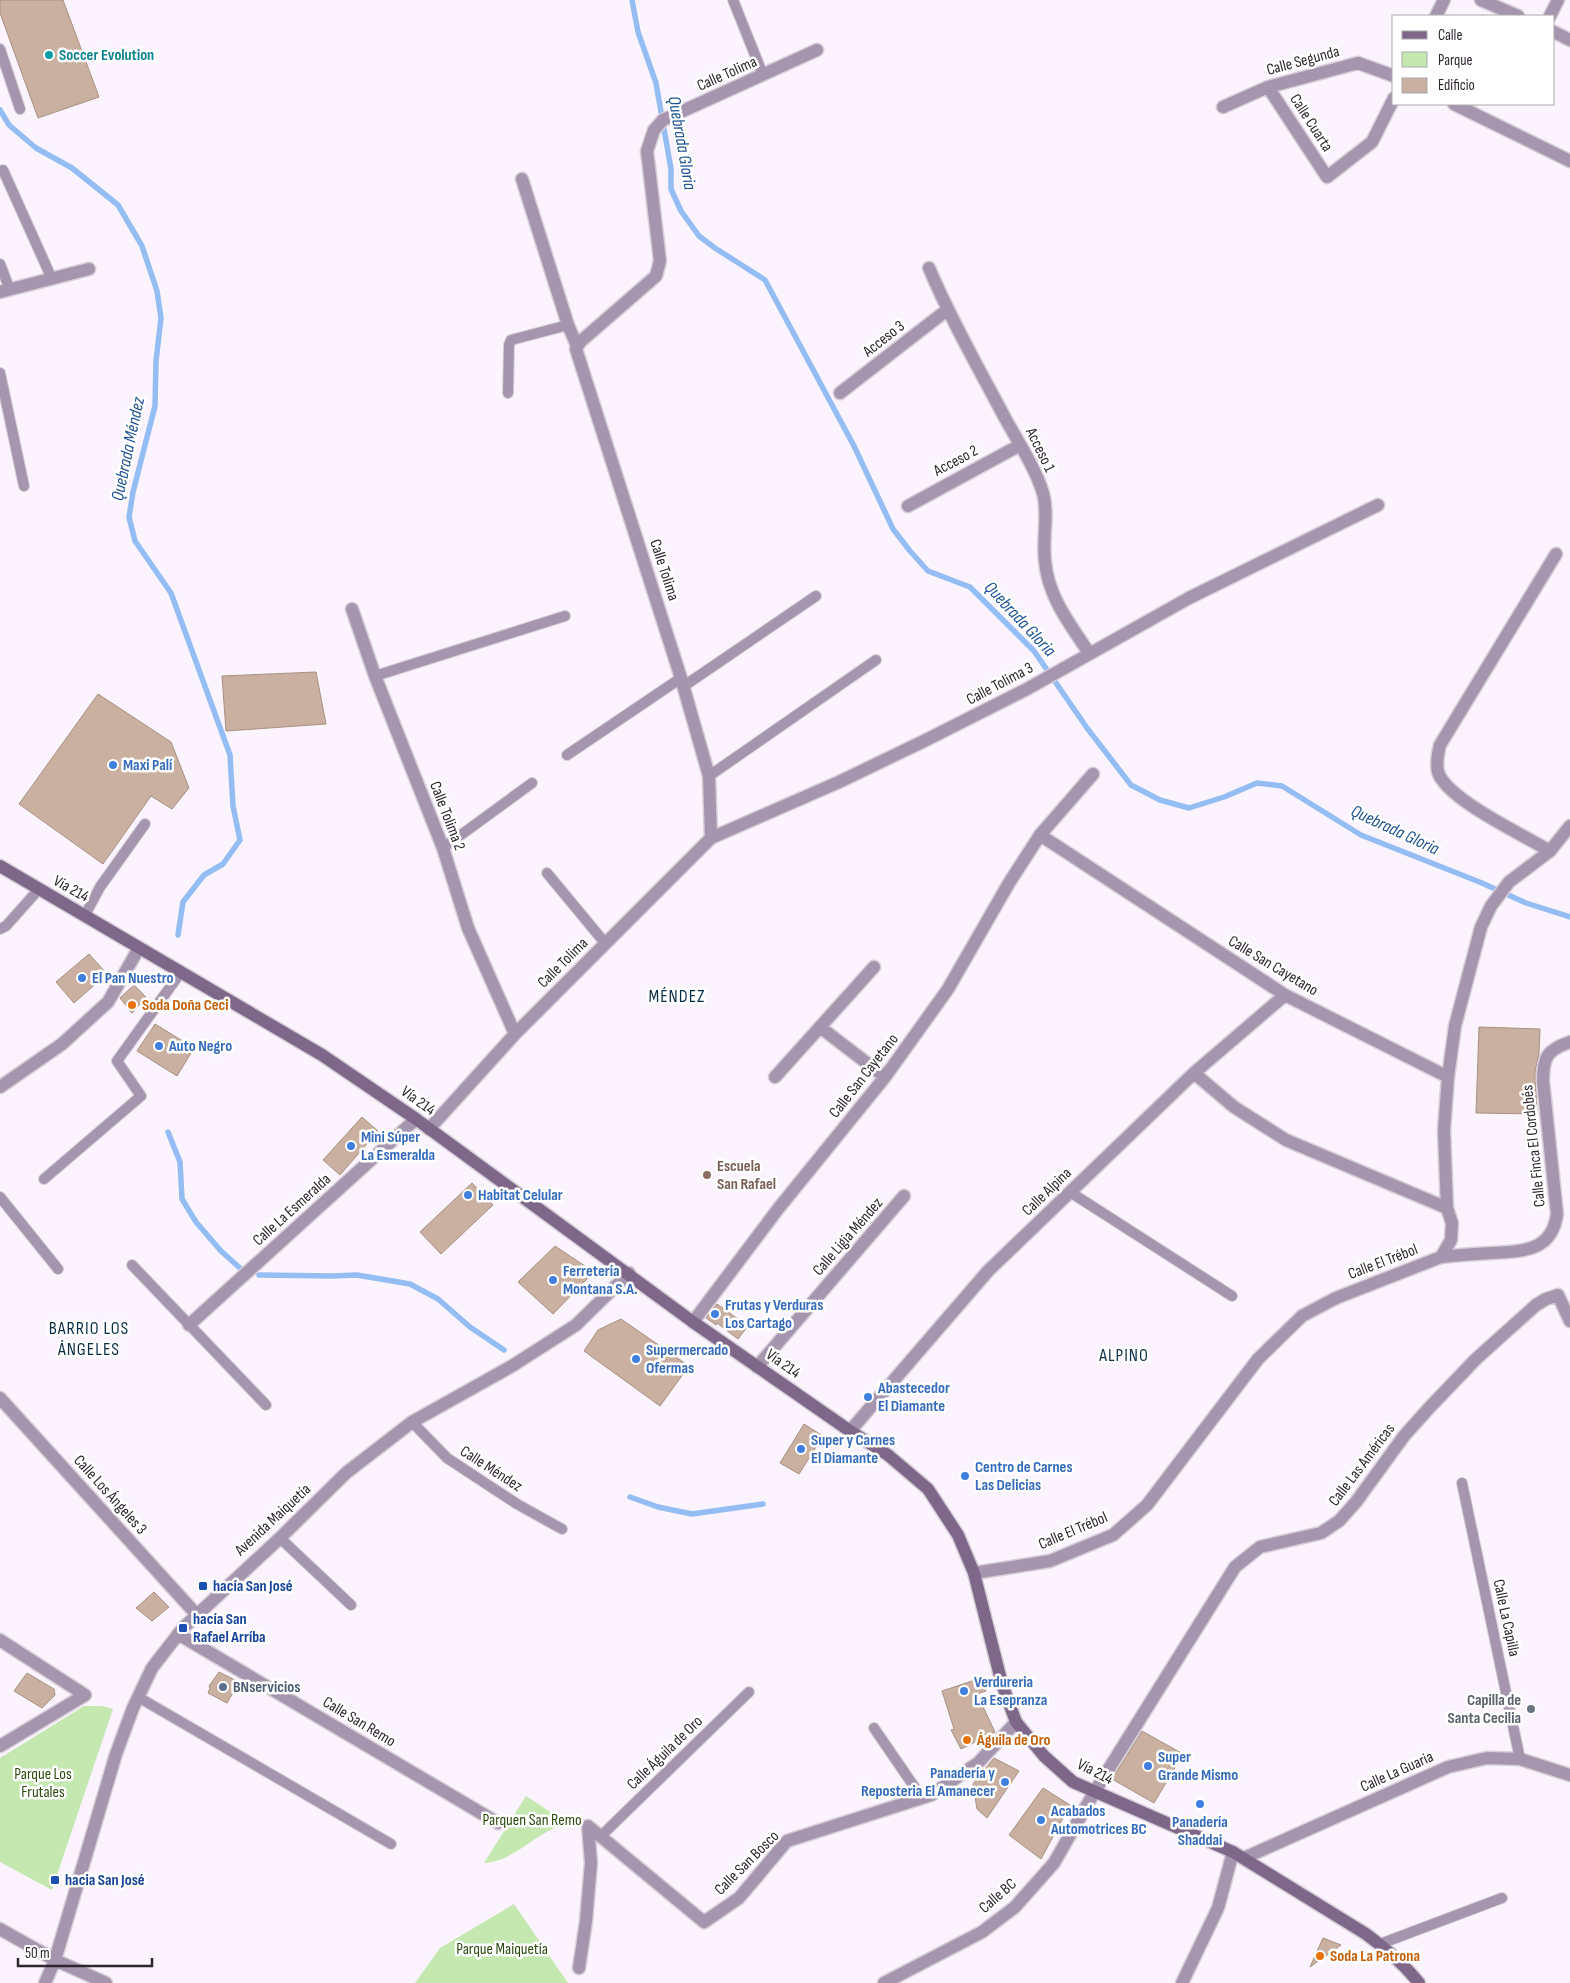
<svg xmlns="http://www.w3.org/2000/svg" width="1570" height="1983" viewBox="0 0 1570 1983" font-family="'Sofia Sans Condensed',sans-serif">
  <rect width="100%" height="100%" fill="#fbf3fd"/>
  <path fill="#c4e8b0" d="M84,1706H102L113,1709L52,1890L0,1862V1758Z
    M526,1796L567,1823C558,1826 549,1830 541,1835C524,1846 506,1862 484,1863Z
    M514,1904L568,1983H415L440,1948Z"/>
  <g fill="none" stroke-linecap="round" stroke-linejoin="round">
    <path stroke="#93bdf3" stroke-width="5.5" d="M632,0L638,32L656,83L671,169V189L681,211L699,236L715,248L765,280L854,446L893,529L910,551L928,571L970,587L1034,651L1087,728L1131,785L1160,800L1189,808L1224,797L1257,783L1282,786L1361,835L1482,883L1526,903L1570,917
      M0,110L9,125L36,148L72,168L118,205L142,246L157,291L161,318L156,361L155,406L133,492L129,517L135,541L171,593L230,755L233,806L240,840L223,864L204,875L183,902L178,935
      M168,1132L180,1162L182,1199L196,1222L221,1251L241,1269
      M259,1275L332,1276L357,1275L410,1284L438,1299L470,1327L504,1350
      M630,1497L658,1507L692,1514L763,1504"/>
  </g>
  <path fill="#c9b0a0" stroke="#a89181" d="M0,0H63L99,97L38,118L0,13Z
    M316,672L326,724L226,731L222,676Z
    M98,694L171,742L189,788L172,809L151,796L103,864L19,804Z
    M89,954L107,974L74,1003L56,982Z
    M134,985L146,997L132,1013L120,998Z
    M155,1024L194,1048L177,1076L137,1051Z
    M1479,1027L1540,1029L1539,1054L1535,1072L1537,1114L1476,1113Z
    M362,1117L378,1131L340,1175L323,1160Z
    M472,1183L493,1205L441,1254L420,1232Z
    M555,1246L588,1268L589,1273L587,1279L553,1314L518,1282Z
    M717,1304L748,1326L738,1339L717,1323L716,1325L706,1318Z
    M621,1319L689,1366L660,1406L584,1351L598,1330Z
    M804,1424L823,1436L799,1474L780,1463Z
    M154,1592L169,1607L152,1621L136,1608Z
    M219,1672L239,1682L227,1703L208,1693L210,1688L209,1686Z
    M27,1673L54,1689L55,1695L42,1708L14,1691Z
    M981,1678L986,1691L977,1694L995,1732L961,1749L951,1730L954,1729L942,1691Z
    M1142,1731L1183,1754L1154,1803L1112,1779Z
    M994,1758L1019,1771L987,1818L977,1809L973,1784Z
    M1043,1788L1070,1805L1041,1859L1009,1835Z
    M1323,1938L1341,1945L1310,1967Z"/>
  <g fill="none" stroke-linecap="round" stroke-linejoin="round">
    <defs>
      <path id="service" d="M733,0L763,75
        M0,49L20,109
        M3,170L52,279
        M0,264L10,290
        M0,373L24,486
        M508,393L509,345L511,340L568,325
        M375,676L565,616
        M684,686L816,596
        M567,755L681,678
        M709,776L876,660
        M443,848L532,783
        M547,873L605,943
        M85,915L100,887L145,824
        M0,929L6,926L39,889
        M44,1179L141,1096L117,1061L181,972
        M1070,1192L1232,1296
        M0,1197L58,1269
        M132,1265L266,1405
        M412,1422L447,1458L517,1504L562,1529
        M1462,1483L1520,1759
        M280,1538L351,1605
        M138,1697L391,1844
        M874,1728L922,1798
        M601,1836L749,1692
        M1380,1944L1502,1898"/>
      <path id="minor" d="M1481,0L1518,16
        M1436,16L1444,0
        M1550,16L1558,0
        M1554,32L1570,40
        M1268,87L1327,177L1372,142L1394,98
        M1454,104L1570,161
        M1223,107L1268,87L1358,63L1394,76
        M522,179L568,325L577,346
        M929,268C951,320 979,369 1005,418C1018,442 1035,467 1043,493C1049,515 1042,539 1045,561C1048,597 1070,624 1089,653
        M0,292L89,269
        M840,393L947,310
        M908,506L1020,445
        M352,609L375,676L443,848L468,928L515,1034
        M1040,835L1285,995L1448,1077
        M711,838L839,782L924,741L1027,689L1189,598L1378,505
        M1550,851C1525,836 1446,799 1438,772C1436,763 1438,753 1440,745L1556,554
        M820,1027L885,1077
        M1194,1073L1234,1107L1286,1140L1447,1208
        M775,1077L874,967
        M0,1087L62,1044L108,1002L139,948
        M429,1129L515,1034L711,838L709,776L681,678L576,349L580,342L656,276L660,261L647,151L654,130L663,120L817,50
        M1441,1257C1458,1255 1475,1254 1492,1253C1522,1251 1552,1252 1557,1214L1543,1081C1543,1057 1547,1050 1570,1042
        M693,1322L778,1209L885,1077L948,989L1009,883L1040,835L1093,774
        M189,1325L416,1119
        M757,1367L904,1196
        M0,1398L196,1614
        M850,1431L988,1271L1194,1073L1285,995
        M974,1573L1050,1561L1113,1535L1147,1505L1258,1359L1302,1316L1336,1298L1441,1257L1451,1240L1452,1223L1447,1208L1444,1130L1448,1077L1455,1026L1481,927L1491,906L1509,882L1550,851L1570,826
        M178,1634L498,1823
        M0,1640L85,1695L0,1746
        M1244,1858L1448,1767L1487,1758L1520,1759L1570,1775
        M0,1929L55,1960L106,1983
        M579,1968L586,1921L591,1863L588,1826L704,1922L739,1898L787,1841L931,1795L978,1763L1016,1722
        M45,1983L55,1960L116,1754L133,1708L152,1668L183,1628L280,1538L346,1473L412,1422L512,1366L576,1325L629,1273
        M884,1983L982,1932L1015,1907L1054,1863L1095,1791L1235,1567L1260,1547L1321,1533L1339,1521L1356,1502L1404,1436L1430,1407L1476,1359L1536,1305L1546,1299L1558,1295L1570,1321
        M1182,1983L1218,1908L1233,1852"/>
      <path id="secondary" d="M0,866L322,1055L416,1119L693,1322L850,1431L888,1455L928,1489L958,1535L974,1573L1002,1684L1016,1722L1044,1756L1073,1782L1233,1852L1366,1934C1385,1948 1404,1964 1419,1983"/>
    </defs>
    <use href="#service" stroke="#d6ced8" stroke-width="12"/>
    <use href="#minor" stroke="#d6ced8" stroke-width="15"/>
    <use href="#secondary" stroke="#d6ced8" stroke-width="15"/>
    <use href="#service" stroke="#a695ae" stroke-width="10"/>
    <use href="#minor" stroke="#a695ae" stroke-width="12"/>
    <use href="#secondary" stroke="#7f678a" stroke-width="12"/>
  </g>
  <circle fill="#0f9aa8" stroke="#fff" stroke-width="2" cx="49" cy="55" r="5"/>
  <g fill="#3f7fe0" stroke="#fff" stroke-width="2">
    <circle cx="113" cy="765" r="5"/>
    <circle cx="82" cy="978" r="5"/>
    <circle cx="159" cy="1046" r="5"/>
    <circle cx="351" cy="1146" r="5"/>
    <circle cx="468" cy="1195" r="5"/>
    <circle cx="553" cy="1280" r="5"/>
    <circle cx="715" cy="1314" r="5"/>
    <circle cx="636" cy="1359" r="5"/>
    <circle cx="868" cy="1397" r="5"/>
    <circle cx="801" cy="1449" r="5"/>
    <circle cx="965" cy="1476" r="5"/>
    <circle cx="964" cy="1691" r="5"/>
    <circle cx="1148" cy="1766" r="5"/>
    <circle cx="1005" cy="1782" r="5"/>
    <circle cx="1200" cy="1804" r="5"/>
    <circle cx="1041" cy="1820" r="5"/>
  </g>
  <g fill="#e8710a" stroke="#fff" stroke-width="2">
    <circle cx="132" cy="1005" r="5"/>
    <circle cx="967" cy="1740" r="5"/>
    <circle cx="1320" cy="1956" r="5"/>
  </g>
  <circle fill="#8d6e63" stroke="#fff" stroke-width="2" cx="707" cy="1175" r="5"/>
  <g fill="#1a4fb4" stroke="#fff" stroke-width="2">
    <rect x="198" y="1581" width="10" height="10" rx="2.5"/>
    <rect x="178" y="1623" width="10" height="10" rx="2.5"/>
    <rect x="50" y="1875" width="10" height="10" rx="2.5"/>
  </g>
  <circle fill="#5c6f8a" stroke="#fff" stroke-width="2" cx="223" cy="1687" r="5"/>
  <circle fill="#6b7280" stroke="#fff" stroke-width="2" cx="1531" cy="1709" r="5"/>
  <g text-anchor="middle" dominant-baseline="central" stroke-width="5" stroke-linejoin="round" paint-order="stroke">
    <g font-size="16" font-weight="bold" fill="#0d838f" stroke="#fff" text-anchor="start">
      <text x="59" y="55">Soccer Evolution</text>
    </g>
    <g font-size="16" fill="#2e272f" stroke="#fff">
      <text transform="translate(1303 61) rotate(-15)">Calle Segunda</text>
      <text transform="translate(727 74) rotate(-24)">Calle Tolima</text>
      <text transform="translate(1311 123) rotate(57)">Calle Cuarta</text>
      <text transform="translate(884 339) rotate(-38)">Acceso 3</text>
      <text transform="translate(1040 450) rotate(64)">Acceso 1</text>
      <text transform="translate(956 461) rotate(-28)">Acceso 2</text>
      <text transform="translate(664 570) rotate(72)">Calle Tolima</text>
      <text transform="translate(1000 684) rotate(-28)">Calle Tolima 3</text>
      <text transform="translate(447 816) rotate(69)">Calle Tolima 2</text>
      <text transform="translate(71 889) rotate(29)">Vía 214</text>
      <text transform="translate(563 963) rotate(-45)">Calle Tolima</text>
      <text transform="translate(1273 966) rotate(31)">Calle San Cayetano</text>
      <text transform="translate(864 1076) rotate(-52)">Calle San Cayetano</text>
      <text transform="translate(418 1101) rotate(36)">Vía 214</text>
      <text transform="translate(1534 1146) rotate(-96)">Calle Finca El Cordobés</text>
      <text transform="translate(1047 1192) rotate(-44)">Calle Alpina</text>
      <text transform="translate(292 1210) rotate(-42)">Calle La Esmeralda</text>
      <text transform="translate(848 1237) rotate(-49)">Calle Ligia Méndez</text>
      <text transform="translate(1383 1262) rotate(-21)">Calle El Trébol</text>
      <text transform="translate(783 1364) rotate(35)">Vía 214</text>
      <text transform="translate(1362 1465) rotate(-53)">Calle Las Américas</text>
      <text transform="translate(491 1469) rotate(33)">Calle Méndez</text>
      <text transform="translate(110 1495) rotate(48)">Calle Los Ángeles 3</text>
      <text transform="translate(273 1520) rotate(-43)">Avenida Maiquetía</text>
      <text transform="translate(1073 1531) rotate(-23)">Calle El Trébol</text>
      <text transform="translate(1506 1618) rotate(78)">Calle La Capilla</text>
      <text transform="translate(359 1722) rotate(31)">Calle San Remo</text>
      <text transform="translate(665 1753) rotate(-44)">Calle Águila de Oro</text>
      <text transform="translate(1095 1772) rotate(27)">Vía 214</text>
      <text transform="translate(1397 1772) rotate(-24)">Calle La Guaria</text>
      <text transform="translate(747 1863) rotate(-45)">Calle San Bosco</text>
      <text transform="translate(998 1896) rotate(-41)">Calle BC</text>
    </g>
    <g font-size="16" font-weight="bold" fill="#366cbe" stroke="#fff" text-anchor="start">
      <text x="123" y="765">Maxi Palí</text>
      <text x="92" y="978">El Pan Nuestro</text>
      <text x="169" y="1046">Auto Negro</text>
      <text x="361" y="1137">Mini Súper<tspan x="361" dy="18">La Esmeralda</tspan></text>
      <text x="478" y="1195">Habitat Celular</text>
      <text x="563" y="1271">Ferretería<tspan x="563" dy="18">Montana S.A.</tspan></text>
      <text x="725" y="1305">Frutas y Verduras<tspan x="725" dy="18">Los Cartago</tspan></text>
      <text x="646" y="1350">Supermercado<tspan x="646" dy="18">Ofermas</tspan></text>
      <text x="878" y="1388">Abastecedor<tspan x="878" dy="18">El Diamante</tspan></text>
      <text x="811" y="1440">Super y Carnes<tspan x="811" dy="18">El Diamante</tspan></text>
      <text x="975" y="1467">Centro de Carnes<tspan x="975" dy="18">Las Delicias</tspan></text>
      <text x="974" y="1682">Verdureria<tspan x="974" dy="18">La Esepranza</tspan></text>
      <text x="1158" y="1757">Super<tspan x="1158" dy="18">Grande Mismo</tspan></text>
      <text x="995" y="1773" text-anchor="end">Panadería y<tspan x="995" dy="18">Reposteria El Amanecer</tspan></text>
      <text x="1051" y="1811">Acabados<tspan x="1051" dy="18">Automotrices BC</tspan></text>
      <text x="1200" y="1822" text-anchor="middle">Panadería<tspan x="1200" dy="18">Shaddai</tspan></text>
    </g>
    <g font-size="16" font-weight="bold" fill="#c56008" stroke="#fff" text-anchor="start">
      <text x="142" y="1005">Soda Doña Ceci</text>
      <text x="977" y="1740">Águila de Oro</text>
      <text x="1330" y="1956">Soda La Patrona</text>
    </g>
    <g font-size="16" font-weight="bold" fill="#785e54" stroke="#fff" text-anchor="start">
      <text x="717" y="1166">Escuela<tspan x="717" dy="18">San Rafael</tspan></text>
    </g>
    <g font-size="16" font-weight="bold" fill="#164399" stroke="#fff" text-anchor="start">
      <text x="213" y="1586">hacía San José</text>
      <text x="193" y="1619">hacía San<tspan x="193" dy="18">Rafael Arríba</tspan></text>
      <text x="65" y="1880">hacia San José</text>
    </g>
    <g font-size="16" font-weight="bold" fill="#4e5e75" stroke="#fff" text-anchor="start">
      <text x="233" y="1687">BNservicios</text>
    </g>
    <g font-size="16" font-weight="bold" fill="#5b616d" stroke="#fff" text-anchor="end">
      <text x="1521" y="1700">Capilla de<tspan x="1521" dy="18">Santa Cecilia</tspan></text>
    </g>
    <g font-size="16" fill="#2a4c0f" stroke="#fff">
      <text x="43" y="1774">Parque Los<tspan x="43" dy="18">Frutales</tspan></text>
      <text x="532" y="1820">Parquen San Remo</text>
      <text x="502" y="1949">Parque Maiquetía</text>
    </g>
    <g font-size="18" font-style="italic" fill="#1e5393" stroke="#fff">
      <text transform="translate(682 143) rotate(80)">Quebrada Gloria</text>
      <text transform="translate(128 449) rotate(-78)">Quebrada Méndez</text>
      <text transform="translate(1020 619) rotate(47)">Quebrada Gloria</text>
      <text transform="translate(1395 830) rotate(25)">Quebrada Gloria</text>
    </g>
    <g font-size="18" letter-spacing="1" fill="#0a2e46" stroke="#fff">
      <text x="677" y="996">MÉNDEZ</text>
      <text x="89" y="1328">BARRIO LOS<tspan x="89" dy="21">ÁNGELES</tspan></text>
      <text x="1124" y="1355">ALPINO</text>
    </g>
  </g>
  <rect x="1392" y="15" width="162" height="90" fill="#ffffff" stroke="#aba9ac"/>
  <rect x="1402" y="31" width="25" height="8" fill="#7f678a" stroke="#aba9ac"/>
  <text x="1438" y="40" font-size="15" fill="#2e272f">Calle</text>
  <rect x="1402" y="52" width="25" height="15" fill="#c4e8b0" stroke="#aba9ac"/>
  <text x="1438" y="65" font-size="15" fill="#2e272f">Parque</text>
  <rect x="1402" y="78" width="25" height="15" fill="#c9b0a0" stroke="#aba9ac"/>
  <text x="1438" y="90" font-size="15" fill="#2e272f">Edificio</text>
  <path d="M18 1958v8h134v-8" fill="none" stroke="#2e272f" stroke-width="2.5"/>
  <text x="25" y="1958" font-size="15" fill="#2e272f" stroke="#ffffff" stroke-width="4" paint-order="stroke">50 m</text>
</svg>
